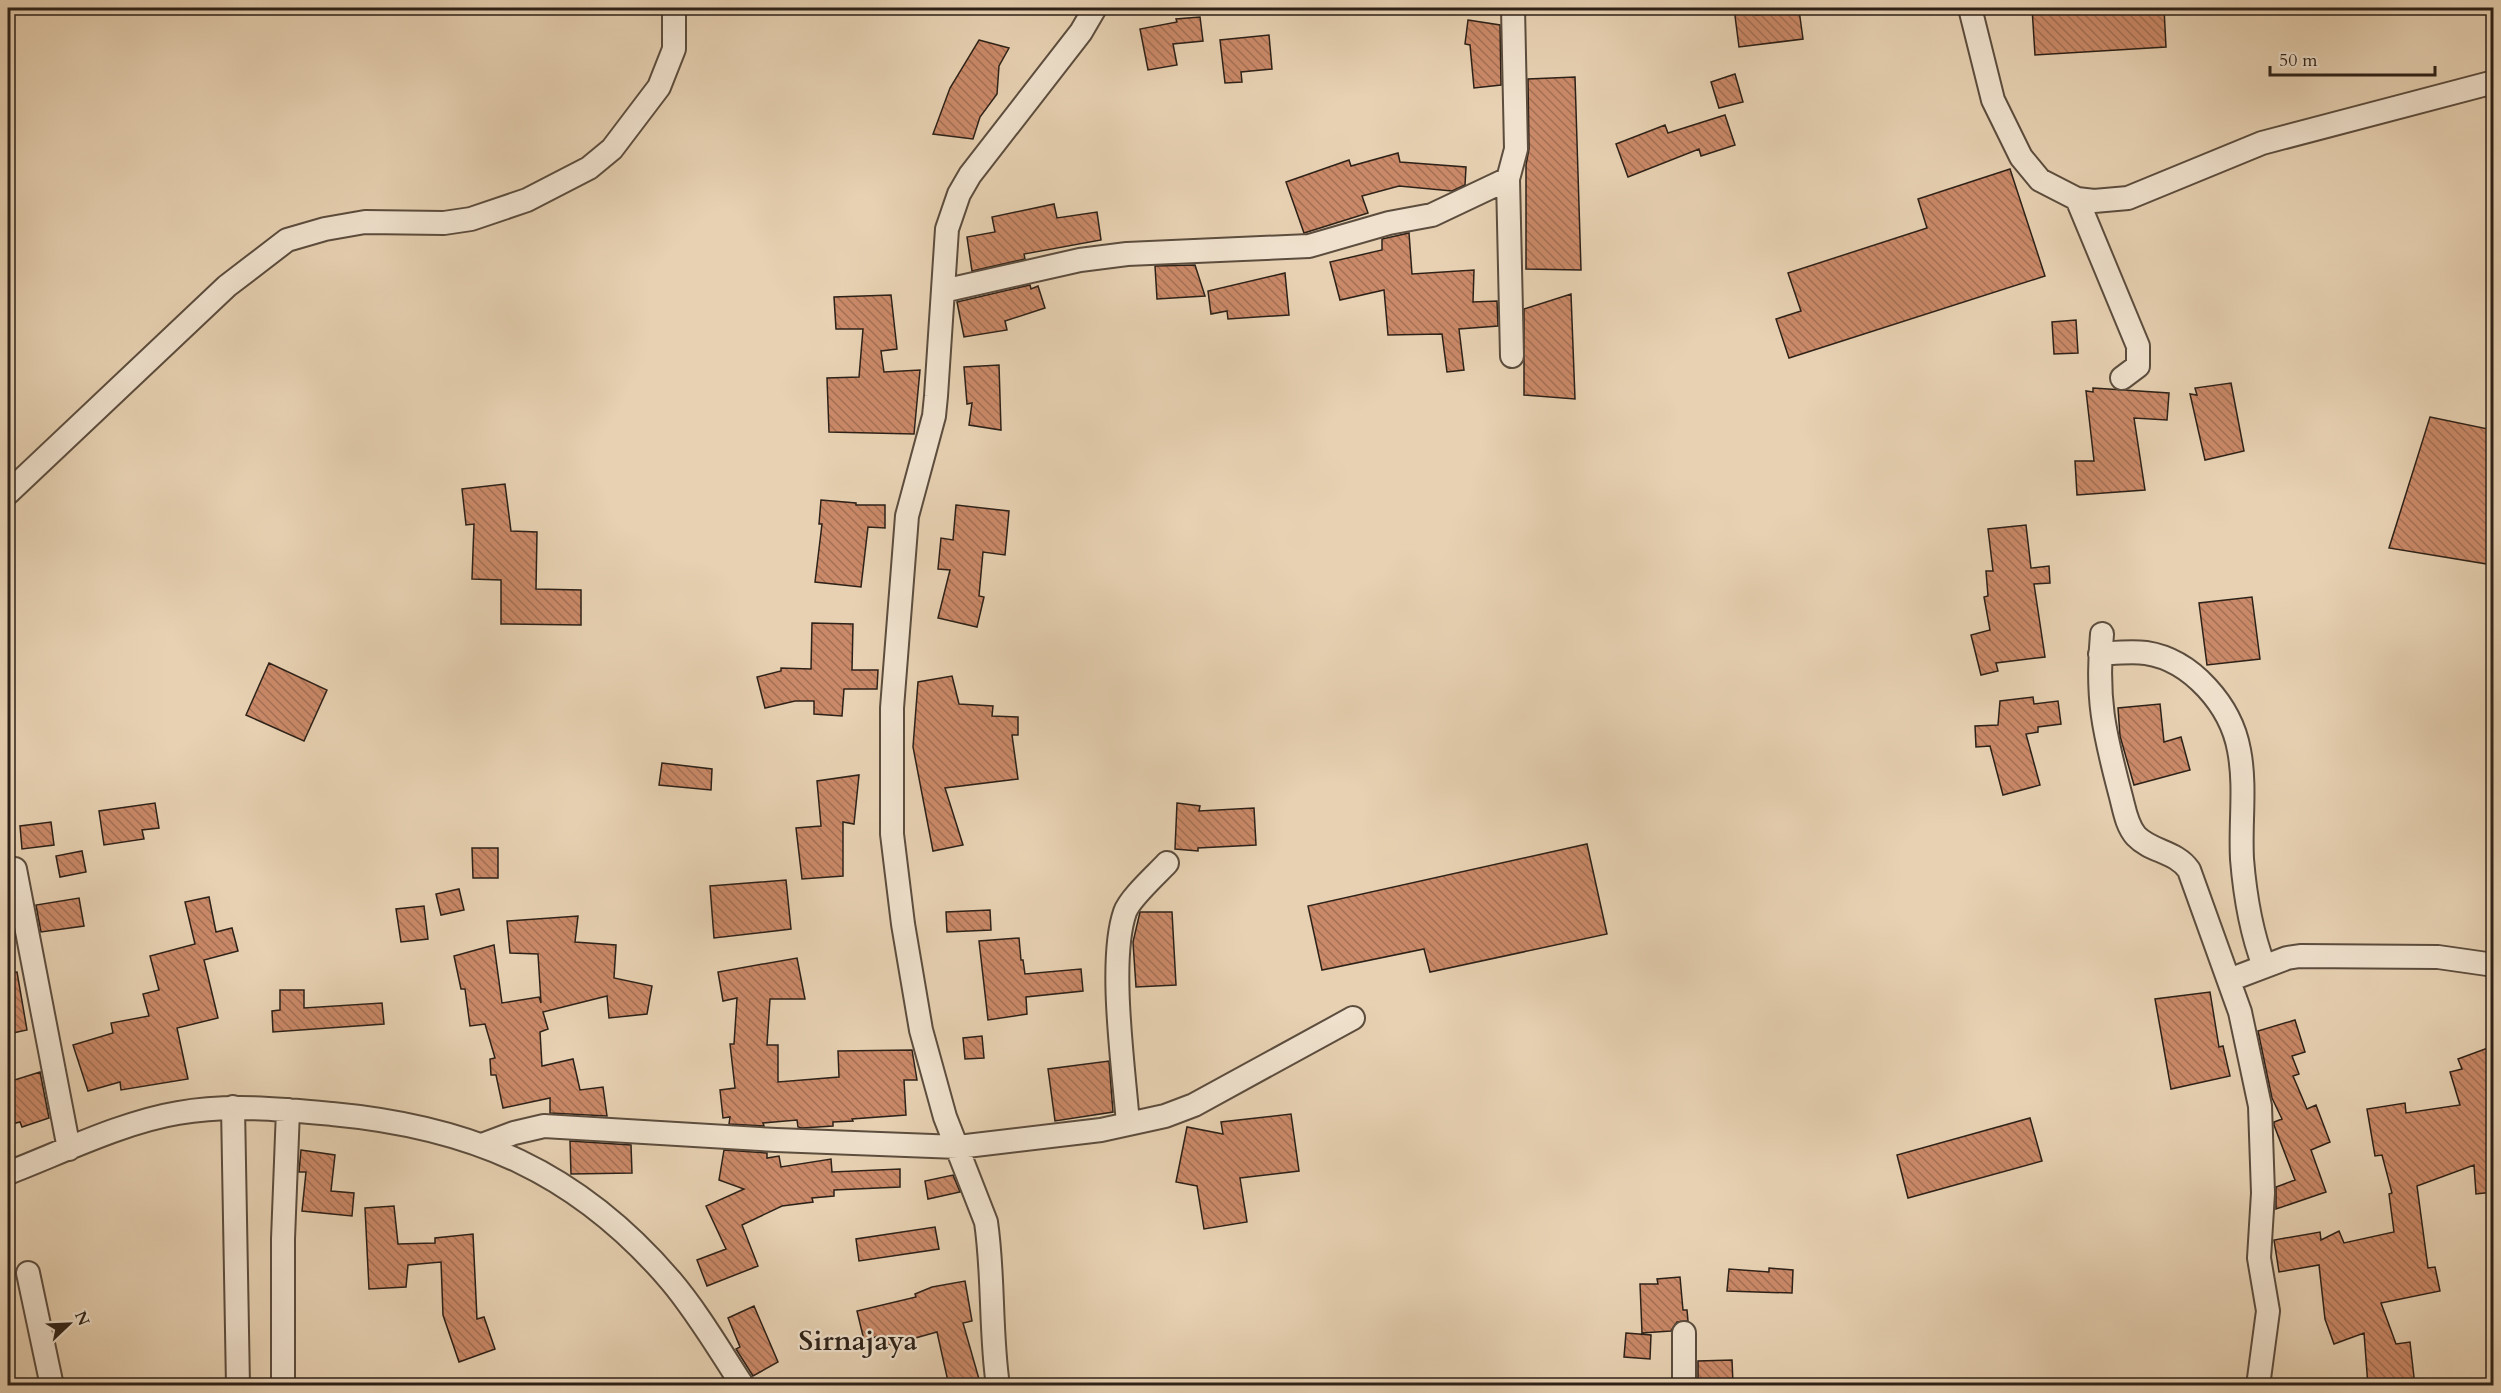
<svg xmlns="http://www.w3.org/2000/svg" width="2501" height="1393" viewBox="0 0 2501 1393" font-family="Cardo,serif">
  <defs>
    <pattern id="building-back-hatch" width="6" height="6" patternUnits="userSpaceOnUse" patternTransform="scale(1.5)"><rect width="6" height="6" fill="#ca8968"/><path d="M-1 5l2 2M0 0l6 6M5-1l2 2" fill="none" stroke="#a47055"/></pattern>
  </defs>
  <rect width="100%" height="100%" fill="#e7d1b2"/>
  <filter id="stains"><feTurbulence type="fractalNoise" baseFrequency=".00333" numOctaves="4"/><feColorMatrix values="0 0 0 0 .2 0 0 0 0 .09 0 0 0 0 .02 0 0 0 .5 -.17"/></filter>
  <radialGradient id="worn" r=".72"><stop offset=".6" stop-color="#630" stop-opacity="0"/><stop offset="1" stop-color="#630" stop-opacity=".3"/></radialGradient>
  <path fill="url(#building-back-hatch)" stroke="#2d2118" stroke-width="1.5" d="M1734,8H1757L1756,15L1799,10L1803,39L1739,47Z
    M2032,8H2164L2166,47L2035,55Z
    M1200,17L1203,41L1173,44L1177,65L1148,70L1140,29L1177,22L1176,19Z
    M1468,20L1500,25L1501,85L1474,88L1470,45L1465,44Z
    M1269,35L1272,69L1241,72L1242,82L1225,83L1220,40Z
    M979,40L1009,48L999,66L997,94L980,117L973,139L933,134L950,88Z
    M1735,74L1743,102L1719,108L1711,82Z
    M1575,77L1581,270L1526,269V165L1529,149L1528,79Z
    M1725,115L1735,145L1701,156L1699,149L1628,177L1616,144L1665,125L1668,133Z
    M1398,153L1400,162L1466,167L1465,185L1452,191L1399,186L1362,196L1368,213L1304,233L1286,182L1349,160L1351,166Z
    M2010,169L2045,276L1789,358L1776,319L1801,311L1788,273L1927,228L1918,199Z
    M1054,204L1057,218L1097,212L1101,240L1024,254L1025,259L972,271L967,237L995,232L992,217Z
    M1409,233L1412,274L1474,270L1473,302L1497,301L1498,326L1459,329L1464,370L1447,372L1442,334L1388,335L1384,290L1340,300L1330,262L1382,250V239Z
    M1195,265L1205,296L1157,299L1155,266Z
    M1285,273L1289,315L1228,319L1227,311L1211,314L1208,291Z
    M1030,285L1031,289L1038,286L1045,308L1005,321L1007,330L964,337L957,302Z
    M1571,294L1575,399L1524,395V309Z
    M891,295L897,349L881,351L884,372L920,370L914,434L829,432L827,378L859,377L863,329H836L834,297Z
    M2076,320L2078,353L2054,354L2052,322Z
    M999,365L1001,430L969,425L972,403L967,404L964,367Z
    M2231,383L2244,451L2205,460L2190,394L2197,395L2195,388Z
    M2093,388L2169,393L2167,420L2134,418L2145,490L2077,495L2075,461H2094L2086,391L2093,392Z
    M2430,417L2493,430V565L2389,548Z
    M505,484L511,531L537,532L536,589L581,590V625L501,624V580L472,579L474,524L466,525L462,489Z
    M821,500L856,503V505H885V528L868,527L861,587L815,582L822,524H819Z
    M956,505L1009,511L1005,555L983,552L979,596L984,597L977,627L938,618L950,570L938,569L941,538L953,540Z
    M2026,525L2031,568L2049,566L2050,583L2034,584L2045,657L1996,663L1998,671L1981,675L1971,635L1990,630L1984,597L1988,596L1986,571H1993L1988,529Z
    M2252,597L2260,659L2207,665L2199,603Z
    M812,623L853,624L852,670H878L877,689H844L842,716L814,714V701H795L765,708L757,677L781,671V668L811,669Z
    M269,663L327,690L304,741L246,715Z
    M952,676L959,704L993,706L992,716L1018,717V735H1012L1018,779L945,788L963,845L933,851L913,747L918,682Z
    M2033,697L2034,704L2058,701L2061,724L2038,727V732L2026,734L2040,785L2003,795L1990,746L1976,747L1975,726L1998,725L2000,701Z
    M2160,704L2164,742L2181,737L2190,770L2134,785L2120,736L2118,708Z
    M662,763L712,769L711,790L659,785Z
    M859,775L854,824L843,822V876L802,879L796,828L821,826L817,781Z
    M155,803L159,828L142,830L144,839L104,845L99,811Z
    M1177,803L1200,806L1199,811L1254,808L1256,845L1198,848V851L1175,849Z
    M51,822L54,845L22,849L20,826Z
    M1587,844L1607,934L1430,972L1424,949L1322,970L1308,906Z
    M472,848H498V878H473Z
    M82,851L86,872L60,877L56,856Z
    M786,880L791,929L714,938L710,886Z
    M459,889L464,910L441,915L436,894Z
    M209,897L216,932L232,928L238,951L204,960L218,1018L177,1028L188,1079L121,1090L120,1082L88,1091L73,1045L113,1033L111,1023L149,1016L143,994L159,990L150,956L195,944L185,902Z
    M79,898L84,926L41,932L36,905Z
    M424,906L428,939L401,942L396,909Z
    M990,910L991,930L947,932L946,912Z
    M1140,912H1172L1176,985L1136,987L1133,942Z
    M578,916L575,942L616,945L614,978L652,986L647,1014L609,1018L607,996L543,1012L548,1029L540,1032L542,1066L573,1059L580,1090L603,1087L607,1116L550,1113V1098L503,1108L496,1075H491L490,1059L495,1058L485,1024L470,1026L465,989H461L454,956L494,945L502,1003L539,997L541,1003L538,954L510,953L507,921Z
    M1019,938L1021,960H1023L1025,974L1081,969L1083,991L1026,997L1027,1014L988,1020L979,941Z
    M797,958L805,999H770L767,1045H778V1082L839,1077L838,1051L912,1050L917,1080H904L906,1115L852,1119L853,1121L833,1122V1126L802,1128L798,1127L797,1120L763,1123L764,1126L729,1124L730,1117L723,1118L720,1090L735,1088L730,1044H734L737,998L723,1001L718,972Z
    M17,972L27,1030L8,1034V973Z
    M280,990H304V1008L382,1003L384,1024L273,1032L272,1011L280,1010Z
    M2210,992L2219,1047L2223,1046L2230,1076L2171,1089L2155,999Z
    M2295,1020L2305,1052L2292,1056L2299,1074L2293,1076L2307,1109L2316,1105L2330,1142L2311,1150L2326,1192L2276,1209V1187L2295,1180L2274,1125V1122L2282,1119L2272,1098L2258,1031Z
    M982,1036L984,1058L965,1059L963,1038Z
    M2493,1046V1192L2476,1194L2474,1165L2417,1186L2428,1268L2435,1267L2440,1291L2381,1303L2396,1344L2410,1342L2415,1386H2368L2364,1333L2334,1344L2325,1319L2319,1265L2279,1272L2274,1240L2320,1232L2321,1240L2339,1231L2344,1243L2394,1232L2389,1194L2392,1193L2382,1155L2375,1156L2367,1109L2405,1103L2406,1113L2460,1105L2450,1072L2462,1069L2458,1059Z
    M1109,1061L1113,1112L1055,1121L1048,1069Z
    M40,1072L49,1118L22,1127L20,1122L8,1125V1082Z
    M1291,1114L1299,1171L1240,1178L1247,1222L1204,1229L1197,1186L1176,1182L1187,1127L1223,1134L1221,1122Z
    M2030,1118L2042,1161L1908,1198L1897,1155Z
    M570,1141L631,1145L632,1173L571,1174Z
    M301,1150L335,1155L331,1191L354,1193L352,1216L302,1211L306,1172H299Z
    M724,1150L767,1153V1158L779,1156L781,1167L831,1159L832,1172L900,1169V1187L834,1190V1196L812,1198L813,1202L782,1206L742,1225L758,1266L707,1286L697,1260L726,1249L706,1206L744,1189L719,1180Z
    M953,1175L960,1192L928,1199L925,1181Z
    M394,1206L398,1244L435,1243V1238L473,1234L477,1319L484,1317L495,1349L459,1362L443,1315L441,1262L408,1265L406,1287L369,1289L365,1208Z
    M935,1227L939,1249L859,1261L856,1239Z
    M1769,1268L1793,1270L1792,1293L1727,1291L1729,1269L1769,1272Z
    M1680,1277L1683,1310H1687L1688,1321L1677,1322L1671,1331L1642,1333L1640,1284H1658L1657,1279Z
    M965,1281L972,1321L963,1323L981,1386H949L937,1332L879,1348L876,1337L864,1340L857,1311L916,1297L915,1294L932,1287Z
    M754,1306L778,1362L753,1376L736,1349L740,1347L728,1318Z
    M1626,1333L1651,1335L1650,1359L1624,1357Z
    M1732,1360L1733,1384L1698,1385V1361Z"/>
  <g fill="none" stroke-linecap="round" stroke-linejoin="round">
    <defs>
      <path id="minor" d="M1970,8L1993,100L2021,157L2040,180L2077,199L2094,201L2128,198L2262,143L2494,82
        M2077,199L2138,346V366L2122,378
        M943,291L1080,260L1127,254L1309,246L1389,223L1432,215L1508,179
        M1512,356L1508,179L1516,149L1513,8
        M8,493L227,286L287,240L325,229L365,222L444,223L471,219L527,200L589,168L612,149L659,87L674,49V8
        M2102,634C2096,698 2104,732 2120,793C2124,807 2126,825 2136,836C2151,852 2176,851 2189,870L2240,1012L2260,1106L2263,1193L2259,1258L2268,1311L2258,1386
        M2100,654C2115,653 2131,651 2146,653C2192,660 2231,706 2239,750C2246,786 2240,823 2242,859C2245,896 2251,932 2264,966
        M15,869L69,1149
        M2229,980L2287,958L2300,956L2438,957L2494,965
        M233,1107L238,1386
        M1128,1124C1124,1070 1108,961 1125,912C1130,898 1156,875 1167,863
        M482,1145L514,1133L544,1126L776,1140L958,1147L1101,1130L1165,1116L1194,1105L1353,1018
        M8,1173C60,1153 123,1122 178,1113C229,1104 280,1109 332,1114C473,1127 578,1172 671,1281C698,1313 720,1351 743,1386
        M28,1273L52,1386
        M1684,1333V1386
        M283,1386V1239L288,1110
        M998,1386C990,1331 994,1276 986,1222L945,1117L921,1030L903,924L892,834V708L907,516L934,416L936,396L947,229L959,194L970,175L1081,32L1095,8"/>
    </defs>
    <use href="#minor" stroke="#5c4d3e" stroke-width="26"/>
    <use href="#minor" stroke="#efe1cd" stroke-width="22"/>
  </g>
  <g text-anchor="middle" dominant-baseline="central" stroke-width="4.5" stroke-linejoin="round" paint-order="stroke">
    <g font-size="28" font-weight="bold" fill="#2d2118" stroke="#efe1cd">
      <text x="858" y="1341">Sirnajaya</text>
    </g>
  </g>
  <rect width="2501" height="1393" fill="none" stroke="#e7d1b2" stroke-width="30"/>
  <rect x="9" y="9" width="2483" height="1375" fill="none" stroke="#2d2118" stroke-width="3"/>
  <rect x="15" y="15" width="2471" height="1363" fill="none" stroke="#2d2118" stroke-width="1.5"/>
  <g transform="translate(69 1324) rotate(67)" stroke="#efe1cd" stroke-width="4.5" paint-order="stroke">
  <path d="M0-4.5L10 22L0 15L-10 22Z" fill="#2d2118"/>
  <text y="-9" font-size="16" font-weight="bold" text-anchor="middle" fill="#2d2118">N</text>
  </g>
  <path d="M2270 66v9h165v-9" fill="none" stroke="#2d2118" stroke-width="3"/>
  <text x="2279" y="66" font-size="18" fill="#2d2118" stroke="#efe1cd" stroke-width="4.5" paint-order="stroke">50 m</text>
  <rect width="100%" height="100%" filter="url(#stains)"/>
  <rect width="100%" height="100%" fill="url(#worn)"/>
</svg>
